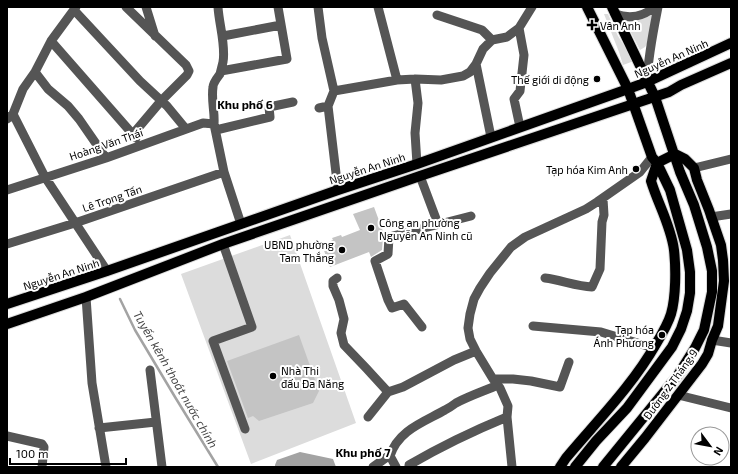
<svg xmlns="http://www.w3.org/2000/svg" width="738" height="474" viewBox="0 0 738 474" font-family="'Exo 2',sans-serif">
  <rect width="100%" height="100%" fill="#fff"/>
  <path fill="#dcdcdc" d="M654,11L647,44L645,47L640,50L625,21Z
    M604,14H608L618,36L634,61L623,65L619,52Z
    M290,235L356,423L251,464L181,274Z"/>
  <path fill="#a3a3a3" d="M300,452L333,459L336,467H275V465L277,460Z"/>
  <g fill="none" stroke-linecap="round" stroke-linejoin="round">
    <path stroke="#a3a3a3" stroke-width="2.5" d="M120,299L135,330L175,397L218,467"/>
  </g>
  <path fill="#c4c4c4" d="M374,207L384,234L383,237L382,250L371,257L369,252L330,267L322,245L333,240L332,238L341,235L342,237L360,230L353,214Z
    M299,335L319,391L313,403L259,421L253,416L248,418L227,361Z"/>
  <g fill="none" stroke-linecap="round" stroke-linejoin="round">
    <defs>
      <path id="major" d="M657,163L675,154
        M7,304L107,271L338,190L417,164L628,89L647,82L731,43
        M7,324L86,297L223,244L420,176L669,92L681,85L731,63
        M560,467L566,458C597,421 632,386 656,344C662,334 668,324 671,314C676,297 676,268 674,250C671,226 658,204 651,181L657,163
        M575,467L596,441L627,408L672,347L681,329L687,311L690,293V272L687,250L670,190L657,163L652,157L628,89L587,7
        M603,467L678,375L695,348L704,330L712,292V271L707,247L694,205L680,172L655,97L612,7
        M621,467L645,438L702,364L708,354L712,340L718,326L724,281L723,260L721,245L709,210L697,180L694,168L685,159L675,154"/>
    </defs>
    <use href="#major" stroke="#dbdbdb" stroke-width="12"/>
    <path stroke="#555" stroke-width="9" d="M126,7L186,65L189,71L187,75L161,101L133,134
      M146,7L155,36
      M218,7C219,24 226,46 223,62C222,66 221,70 220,74C217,78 213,83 213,87C211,100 215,112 214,124L224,172L241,224
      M318,7L322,38L334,91
      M378,7L397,80
      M74,10L140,81L167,106L186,129
      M615,14C629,19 643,17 654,7
      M437,15L482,30L492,40
      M519,28L524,55L520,91L514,99L520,127
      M223,36L281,25
      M51,41L136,138
      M476,64L491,137
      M221,71L287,59L278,7
      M35,72L48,89L68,106L79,119L106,158
      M415,79L418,103L415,133L417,164
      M647,82C648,56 653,32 658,7
      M328,106L338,190
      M319,108L328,106L334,91L397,80L415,79L441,80L463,76L470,72L476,64L483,49L492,40L507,37L519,28L532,7
      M13,114L45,177L107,271
      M7,119L13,114L23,89L35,72L51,41L76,7
      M216,130L270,117L269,107L293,102
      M694,168L731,159
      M420,176L438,224
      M7,190L106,158L203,123L214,124
      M711,217L731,214
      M7,244L75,223L224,172
      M223,244L252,327L213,341L245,429
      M337,278L333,281V286L339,300L344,319L341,333L344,345L366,368L388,392
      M545,278C561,280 576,286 592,287L600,269L602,222L604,215L603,199
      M86,297L92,383L106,467
      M533,326L601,332L654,348
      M422,327L404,304L392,308L388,300L375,261L388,254L389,237L471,216
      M712,340L731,343
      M150,370L162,467
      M493,379H513L531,381L560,387L569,362
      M678,395L731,408
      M368,417L388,392L403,387L454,360L476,351
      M99,428L156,422
      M7,436L42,444L44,447L42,467
      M373,467L387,457L390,456
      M396,467L390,456C398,430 424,422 445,410C449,408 452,406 456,403C469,396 484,391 498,385
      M409,467V465C440,447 473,431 507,417
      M512,467L507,417L508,406L500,388L493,379L476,351L470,339L468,328L470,314L474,299L480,288L490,273L511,247L525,237L586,209L597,202L640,172L652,157"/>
    <use href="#major" stroke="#000" stroke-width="10"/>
  </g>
  <g fill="#000" stroke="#fff" stroke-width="1.5">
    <path d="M590 19h4v4h4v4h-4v4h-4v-4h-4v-4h4z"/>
    <circle cx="597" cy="79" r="4"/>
    <circle cx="636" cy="169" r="4"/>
    <circle cx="371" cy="228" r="4"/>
    <circle cx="342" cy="250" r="4"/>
    <circle cx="662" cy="335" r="4"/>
    <circle cx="273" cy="376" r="4"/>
  </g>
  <g text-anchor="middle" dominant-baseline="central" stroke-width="4" stroke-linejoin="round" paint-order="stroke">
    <g font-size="11" fill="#000" stroke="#fff" text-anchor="end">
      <text x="600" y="25" text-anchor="start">Vân Anh</text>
      <text x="589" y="79">Thế giới di động</text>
      <text x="628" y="169">Tạp hóa Kim Anh</text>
      <text x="379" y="222" text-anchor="start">Công an phường<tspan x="379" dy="13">Nguyễn An Ninh cũ</tspan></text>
      <text x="334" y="244">UBND phường<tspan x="334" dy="13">Tam Thắng</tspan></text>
      <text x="654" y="329">Tạp hóa<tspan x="654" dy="13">Ánh Phương</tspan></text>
      <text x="281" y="370" text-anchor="start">Nhà Thi<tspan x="281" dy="13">đấu Đa Năng</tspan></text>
    </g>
    <g font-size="11" fill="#000" stroke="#fff">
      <text transform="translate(671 58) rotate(-24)">Nguyễn An Ninh</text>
      <text transform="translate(106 144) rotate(-19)">Hoàng Văn Thái</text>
      <text transform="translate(367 168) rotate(-18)">Nguyễn An Ninh</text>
      <text transform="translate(112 198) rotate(-19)">Lê Trọng Tấn</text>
      <text transform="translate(61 274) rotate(-18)">Nguyễn An Ninh</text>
      <text transform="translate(670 384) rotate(-54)">Đường 2 Tháng 9</text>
    </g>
    <g font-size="12" font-weight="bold" fill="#000" stroke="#fff">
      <text x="245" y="104">Khu phố 6</text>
      <text x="363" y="452">Khu phố 7</text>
    </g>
    <g font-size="12" font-style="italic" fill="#444" stroke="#fff">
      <text transform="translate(176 379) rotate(60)">Tuyến kênh thoát nước chính</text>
    </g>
  </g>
  <rect width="738" height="474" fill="none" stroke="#000000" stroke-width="16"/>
  <g transform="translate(710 446) rotate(122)"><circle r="19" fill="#ffffff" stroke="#999999"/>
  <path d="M0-3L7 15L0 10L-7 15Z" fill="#000000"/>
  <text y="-6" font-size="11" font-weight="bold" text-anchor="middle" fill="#000000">N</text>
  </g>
  <path d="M10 458v6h116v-6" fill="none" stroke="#000000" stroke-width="2"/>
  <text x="16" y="458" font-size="12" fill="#000000" stroke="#ffffff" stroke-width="3" paint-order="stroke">100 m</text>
</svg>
